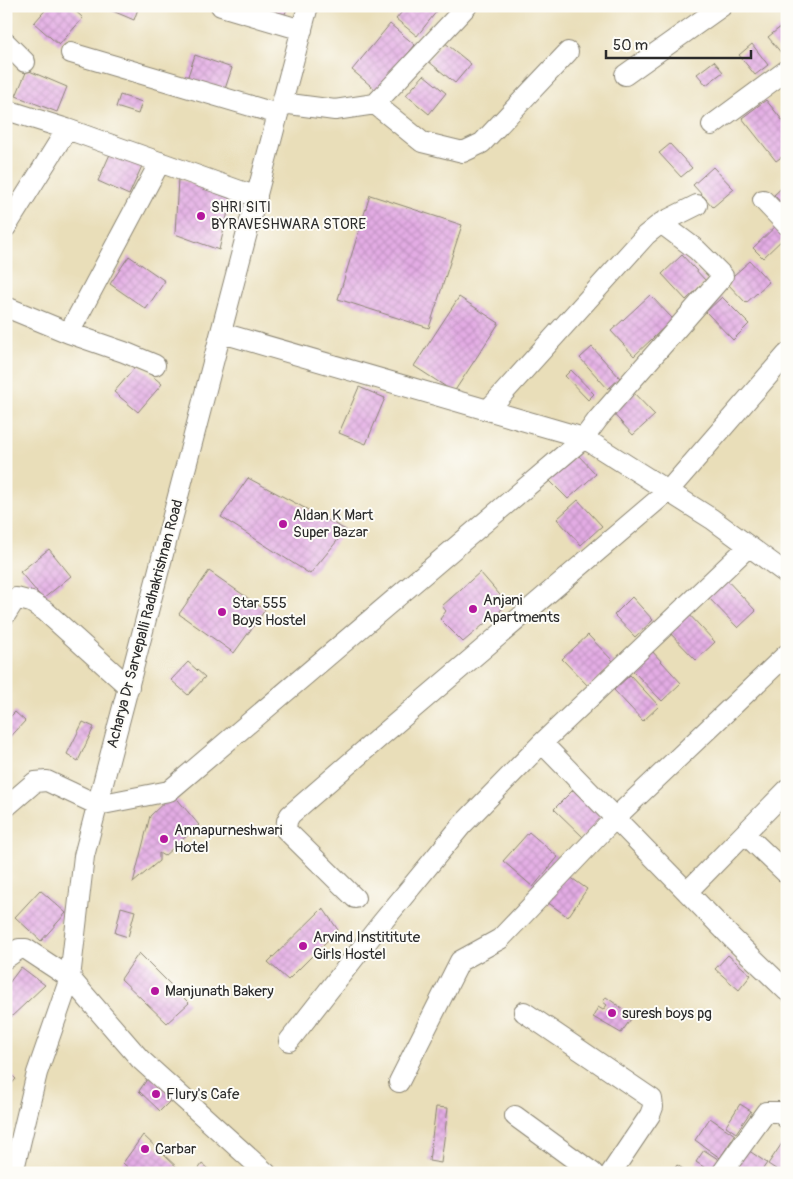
<svg xmlns="http://www.w3.org/2000/svg" width="793" height="1179" viewBox="0 0 793 1179" font-family="Pangolin,sans-serif">
  <defs>
    <pattern id="building-cross-hatch" width="8" height="8" patternUnits="userSpaceOnUse" patternTransform="scale(1.25)"><rect width="8" height="8" fill="#e3ace4"/><path d="M0 0l8 8M0 8l8-8" fill="none" stroke="#c394c4"/></pattern>
  </defs>
  <rect width="100%" height="100%" fill="#fdfcf7"/>
  <filter id="ink" filterUnits="userSpaceOnUse"><feTurbulence type="fractalNoise" baseFrequency=".02" numOctaves="2"/><feDisplacementMap in="SourceGraphic" scale="10" xChannelSelector="R" yChannelSelector="G"/><feConvolveMatrix kernelMatrix="1 2 1 2 8 2 1 2 1" color-interpolation-filters="sRGB"/></filter>
  <filter id="wash" filterUnits="userSpaceOnUse"><feTurbulence type="fractalNoise" baseFrequency=".0096" numOctaves="4" result="noise"/><feDisplacementMap in="SourceGraphic" scale="20" xChannelSelector="R" yChannelSelector="G"/><feGaussianBlur stdDeviation="1.12" result="paint"/><feColorMatrix in="noise" values="0 0 0 0 0 0 0 0 0 0 0 0 0 0 0 0 0 1.4 0 .05"/><feComposite in="paint" operator="in"/></filter>
  <g filter="url(#wash)">
    <rect width="100%" height="100%" fill="#e9deb9"/>
    <g id="blocks">
      <path fill="url(#building-cross-hatch)" d="M49,6H70L83,18L59,45L34,23Z
        M101,6H139L134,20Z
        M275,6H280L287,9L282,21L271,16Z
        M407,6H441L417,36L396,19Z
        M787,22V52L783,55L768,37Z
        M390,24L415,45L377,91L352,70Z
        M444,42L471,64L455,83L428,61Z
        M752,44L768,65L755,75L739,55Z
        M195,55L232,68L224,92L187,79Z
        M714,61L723,72L706,85L697,74Z
        M27,70L67,87L57,112L16,96Z
        M424,75L446,93L429,114L406,95Z
        M120,95L142,102L138,114L116,107Z
        M766,100L787,126V153L776,161L742,118Z
        M670,144L692,168L681,177L659,153Z
        M111,152L142,166L129,195L98,181Z
        M713,167L734,189L713,207L693,185Z
        M178,178L231,199L219,250L175,234Z
        M787,183V209L774,195Z
        M370,195L462,225L429,328L338,299Z
        M781,221L787,226V235L763,258L753,248Z
        M682,255L706,281L686,300L662,274Z
        M129,256L165,281L146,309L110,284Z
        M750,261L769,282L746,303L726,282Z
        M650,295L673,319L634,356L611,331Z
        M459,297L499,323L454,392L414,366Z
        M722,297L749,324L733,340L706,312Z
        M592,347L620,378L608,389L580,358Z
        M138,364L162,384L138,412L114,392Z
        M571,370L594,394L588,400L565,376Z
        M359,387L385,398L366,444L339,433Z
        M629,388L655,415L633,435L608,408Z
        M577,454L596,474L568,499L548,479Z
        M248,478L346,530L310,574L221,517Z
        M578,500L602,526L581,545L557,519Z
        M49,549L71,576L43,599L20,572Z
        M209,571L265,610L234,653L179,614Z
        M480,572L506,602L499,613L493,614L489,620L463,642L440,619L446,611L442,606Z
        M723,576L756,611L738,628L705,594Z
        M632,597L653,620L635,637L614,615Z
        M686,611L715,642L696,660L666,629Z
        M588,635L615,663L589,687L562,659Z
        M652,651L681,683L662,701L632,670Z
        M188,662L205,677L188,695L171,680Z
        M630,675L659,706L643,721L614,690Z
        M15,712L25,721L6,742V721Z
        M83,722L94,727L78,761L67,754Z
        M573,790L602,817L583,837L554,809Z
        M173,794L199,825L164,856L159,853V861L133,883L150,816Z
        M529,832L558,857L533,887L503,861Z
        M566,874L587,889L568,917L547,902Z
        M40,890L66,913L41,941L15,917Z
        M121,907L135,911L128,937L115,933Z
        M323,908L338,930L288,980L268,962Z
        M139,953L189,1003L167,1023L121,979Z
        M728,955L751,975L739,990L715,969Z
        M21,967L45,985L10,1018L6,1015V987Z
        M606,997L633,1016L621,1033L593,1017L598,1007L603,1010L607,1005L603,1002Z
        M6,1070L16,1079L6,1090Z
        M150,1075L173,1098L160,1111L139,1091Z
        M740,1104L751,1111L736,1133L726,1126Z
        M436,1107L448,1108L441,1163L429,1161Z
        M710,1118L735,1135L720,1158L695,1140Z
        M143,1135L183,1173H134L123,1163Z
        M787,1136V1173H782L768,1164Z
        M745,1148L767,1163L760,1173H747L734,1164Z
        M704,1150L721,1161L713,1173L696,1162Z
        M202,1164L213,1173H196Z
        M677,1165L689,1173H672Z"/>
    </g>
  </g>
  <g filter="url(#ink)">
    <use href="#blocks" fill-opacity="0" stroke="#8a8472" stroke-width="1"/>
    <g fill="none" stroke-linecap="round" stroke-linejoin="round">
      <defs>
        <path id="minor" d="M221,6L302,30
          M6,43L25,62
          M71,53L278,114
          M625,75L722,6
          M282,103L335,110L375,104L422,142L463,152L482,143L568,52
          M375,104L467,6
          M13,112L67,129L257,197
          M712,125L787,70
          M763,200L787,225
          M6,227L67,129
          M6,307L69,333L124,352L155,365
          M69,333L160,162
          M222,333L584,438L712,519L787,574
          M488,410L646,235L661,223L697,205
          M6,614L16,598L31,602L45,611L129,687
          M542,743L732,938L787,991
          M6,807L35,782L47,781L98,805L169,791L584,438L598,419L723,276L697,250L661,223
          M745,834L787,874
          M687,892L787,790
          M355,898L286,830L287,821L290,815L381,736L668,491L787,354
          M6,958L19,949H26L70,978L37,1073L13,1173
          M524,1012L652,1099L653,1107L650,1115L611,1173
          M289,1041L380,925L462,825L542,743L749,546
          M399,1082L460,961L500,939L615,818L787,654
          M515,1116L593,1173
          M266,1173L140,1059L70,978L84,856L278,114L282,103L308,6
          M722,1173L766,1112H779L787,1119"/>
      </defs>
      <use href="#minor" stroke="#8a8472" stroke-width="22"/>
      <use href="#minor" stroke="#fff" stroke-width="20"/>
    </g>
  </g>
  <g fill="#b5179e" stroke="#fdfcf7" stroke-width="2">
    <circle cx="201" cy="216" r="5"/>
    <circle cx="283" cy="524" r="5"/>
    <circle cx="473" cy="609" r="5"/>
    <circle cx="222" cy="612" r="5"/>
    <circle cx="164" cy="839" r="5"/>
    <circle cx="303" cy="946" r="5"/>
    <circle cx="155" cy="991" r="5"/>
    <circle cx="612" cy="1013" r="5"/>
    <circle cx="156" cy="1094" r="5"/>
    <circle cx="145" cy="1149" r="5"/>
  </g>
  <g text-anchor="middle" dominant-baseline="central" stroke-width="4" stroke-linejoin="round" paint-order="stroke">
    <g font-size="15" fill="#2b2b2b" stroke="#fdfcf7" text-anchor="start">
      <text x="211" y="207">SHRI SITI<tspan x="211" dy="17">BYRAVESHWARA STORE</tspan></text>
      <text x="293" y="515">Aldan K Mart<tspan x="293" dy="17">Super Bazar</tspan></text>
      <text x="483" y="600">Anjani<tspan x="483" dy="17">Apartments</tspan></text>
      <text x="232" y="603">Star 555<tspan x="232" dy="17">Boys Hostel</tspan></text>
      <text x="174" y="830">Annapurneshwari<tspan x="174" dy="17">Hotel</tspan></text>
      <text x="313" y="937">Arvind Instititute<tspan x="313" dy="17">Girls Hostel</tspan></text>
      <text x="165" y="991">Manjunath Bakery</text>
      <text x="622" y="1013">suresh boys pg</text>
      <text x="166" y="1094">Flury's Cafe</text>
      <text x="155" y="1149">Carbar</text>
    </g>
    <g font-size="15" fill="#2b2b2b" stroke="#fdfcf7">
      <text transform="translate(145 624) rotate(-75)">Acharya Dr Sarvepalli Radhakrishnan Road</text>
    </g>
  </g>
  <rect width="793" height="1179" fill="none" stroke="#fdfcf7" stroke-width="25"/>
  <path d="M606 50v8h145v-8" fill="none" stroke="#2b2b2b" stroke-width="2.5"/>
  <text x="613" y="50" font-size="15" fill="#2b2b2b" stroke="#fdfcf7" stroke-width="4" paint-order="stroke">50 m</text>
</svg>
